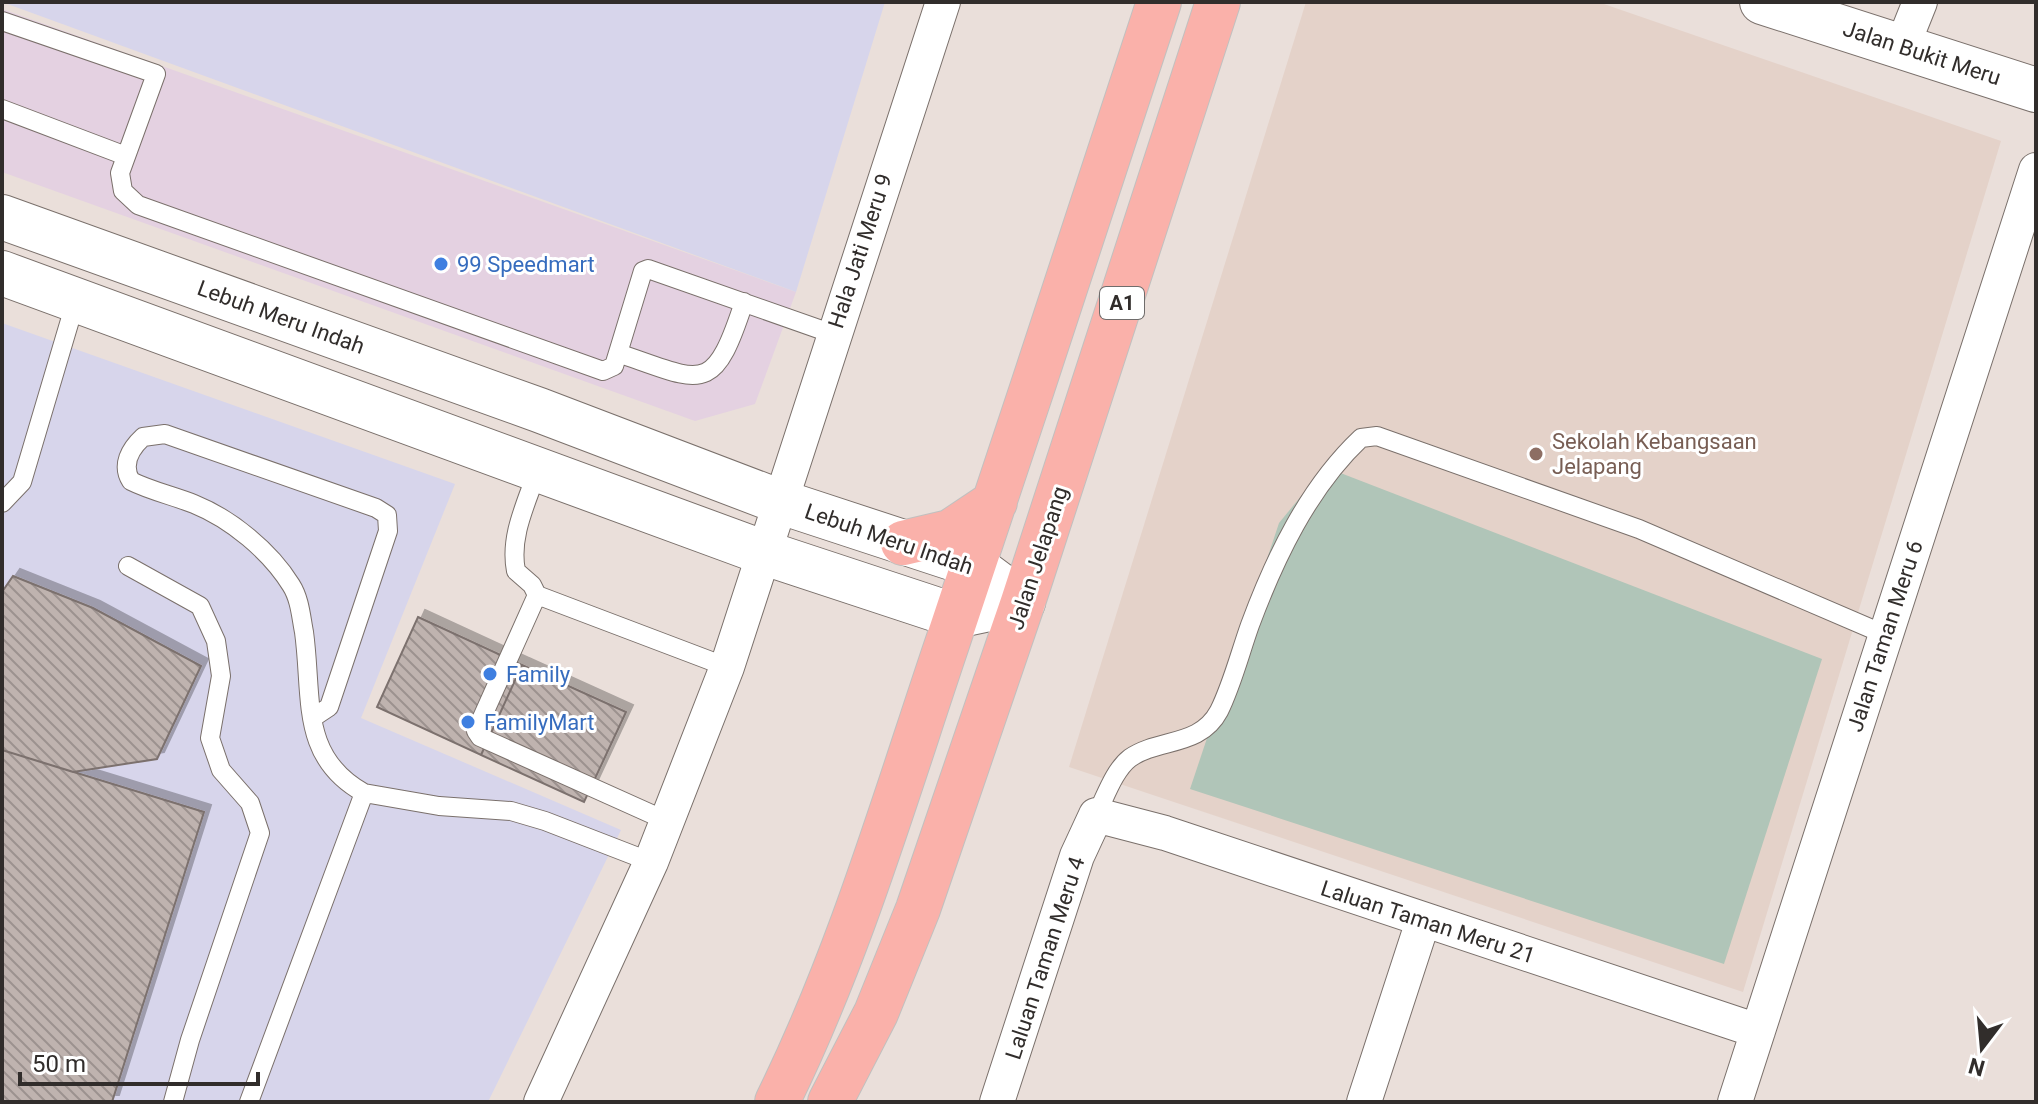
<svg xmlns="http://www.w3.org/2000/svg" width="2038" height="1104" viewBox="0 0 2038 1104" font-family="Roboto,sans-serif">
  <defs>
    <pattern id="building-back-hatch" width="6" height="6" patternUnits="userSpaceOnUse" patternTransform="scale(2)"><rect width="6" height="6" fill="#bfb3af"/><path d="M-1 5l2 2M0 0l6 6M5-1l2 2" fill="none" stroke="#9c928f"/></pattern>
    <filter id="shadow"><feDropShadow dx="7" dy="-7" stdDeviation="0" flood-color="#0004"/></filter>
  </defs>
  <rect width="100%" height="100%" fill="#eadfda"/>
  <path fill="#e4d1e1" d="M2,9L796,292L755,404L695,421L2,172Z"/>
  <path fill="#d7d5eb" d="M2,2H885L796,292Z
    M2,323L455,484L361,718L621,830L488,1102H2Z"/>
  <path fill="#e4d2c9" d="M1306,2H1598L2001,141L1743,992L1069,767Z"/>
  <path fill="#b0c5b8" d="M1325,467L1822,659L1724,964L1190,789L1279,523Z"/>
  <path fill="url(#building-back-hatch)" stroke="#7c716e" stroke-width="2" filter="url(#shadow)" d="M13,576L93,608L201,666L157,759L73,772L2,750V592Z
    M418,617L522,665L481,755L377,707Z
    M522,665L626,712L584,802L481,755Z
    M2,750L204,812L112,1102H2Z"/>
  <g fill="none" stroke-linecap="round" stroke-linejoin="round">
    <defs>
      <path id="lane" d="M2,21L156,74L120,173L123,191L138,205L603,371L614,366L643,271L648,269L833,334
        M2,109L126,156
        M618,353C703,382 713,397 744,302
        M538,469C527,502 509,536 516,571L532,585L537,595L476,731L480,737L667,821
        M2,503L22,482L76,300
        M128,566L200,606L216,641L221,676L210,738L221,770L250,803L260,833L190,1040L173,1102
        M537,595L727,667
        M364,793L439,806L511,811L545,821L651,862
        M1096,815C1105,798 1114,770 1130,758C1159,738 1200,747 1219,711C1232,685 1240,653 1250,625C1275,558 1308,488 1361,438L1377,436L1639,529L1886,635
        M249,1102L364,793C299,757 313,697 304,632C301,617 300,599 291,585C270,551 231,519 194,504C174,496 151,491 131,481C121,465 130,449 143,437L165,434L376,508L387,515L388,531L329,707L314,717"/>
      <path id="street" d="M1902,47L1920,2
        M541,1102L651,862L727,667L943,2
        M997,1102L1077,856L1096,815L1165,833L1758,1031
        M1364,1102L1423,921
        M1735,1102L2036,170"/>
      <path id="secondary" d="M1762,2L2036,90
        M2,217L539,410L778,501L973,565L1023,602
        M2,273L762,552L956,616L994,608"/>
      <path id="primary" d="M903,543L950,532L995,502
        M777,1102C849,956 895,798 947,644C1018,430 1090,217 1159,2
        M830,1102L876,1013L918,909L1023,602L1218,2"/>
    </defs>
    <use href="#lane" stroke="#7a706b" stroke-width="20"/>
    <use href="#street" stroke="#7a706b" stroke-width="36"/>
    <use href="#secondary" stroke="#7a706b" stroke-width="46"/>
    <use href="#primary" stroke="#c1c0bf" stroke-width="46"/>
    <use href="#lane" stroke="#fff" stroke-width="18"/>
    <use href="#street" stroke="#fff" stroke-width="34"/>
    <use href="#secondary" stroke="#fff" stroke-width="44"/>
    <use href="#primary" stroke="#fab1aa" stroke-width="44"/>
  </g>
  <g fill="#3f7fe0" stroke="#fff" stroke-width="3">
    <circle cx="441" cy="264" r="8"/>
    <circle cx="490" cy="674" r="8"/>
    <circle cx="468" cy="722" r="8"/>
  </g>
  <circle fill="#8d6e63" stroke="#fff" stroke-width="3" cx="1536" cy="454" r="8"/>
  <g text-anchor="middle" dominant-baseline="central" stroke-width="6" stroke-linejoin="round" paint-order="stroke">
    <rect fill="#fff" stroke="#6f6c6b" stroke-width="2" x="1100" y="287" width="44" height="32" rx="6"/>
    <g font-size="20" font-weight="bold" fill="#312d2b">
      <text x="1122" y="303">A1</text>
    </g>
    <g font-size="22" fill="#312d2b" stroke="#fff">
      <text transform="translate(1922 53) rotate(18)">Jalan Bukit Meru</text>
      <text transform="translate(860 251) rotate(-72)">Hala Jati Meru 9</text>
      <text transform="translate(281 317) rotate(20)">Lebuh Meru Indah</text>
      <text transform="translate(889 539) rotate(19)">Lebuh Meru Indah</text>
      <text transform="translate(1038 558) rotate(-72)">Jalan Jelapang</text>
      <text transform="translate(1885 636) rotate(-72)">Jalan Taman Meru 6</text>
      <text transform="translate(1428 922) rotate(18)">Laluan Taman Meru 21</text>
      <text transform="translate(1045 958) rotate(-72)">Laluan Taman Meru 4</text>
    </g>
    <g font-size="22" fill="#366cbe" stroke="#fff" text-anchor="start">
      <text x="457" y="264">99 Speedmart</text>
      <text x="506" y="674">Family</text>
      <text x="484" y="722">FamilyMart</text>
    </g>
    <g font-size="22" fill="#785e54" stroke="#fff" text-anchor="start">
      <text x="1552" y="441">Sekolah Kebangsaan<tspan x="1552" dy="25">Jelapang</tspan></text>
    </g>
  </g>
  <rect width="2038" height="1104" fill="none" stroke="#312d2b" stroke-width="8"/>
  <g transform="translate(1982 1048) rotate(196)" stroke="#ffffff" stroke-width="6" paint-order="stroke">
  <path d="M0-6L14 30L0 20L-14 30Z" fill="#312d2b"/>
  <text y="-12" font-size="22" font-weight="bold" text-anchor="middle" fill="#312d2b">N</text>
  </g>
  <path d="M20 1072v12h238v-12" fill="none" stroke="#312d2b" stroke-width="4"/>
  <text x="32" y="1072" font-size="24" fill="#312d2b" stroke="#ffffff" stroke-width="6" paint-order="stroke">50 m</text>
</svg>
